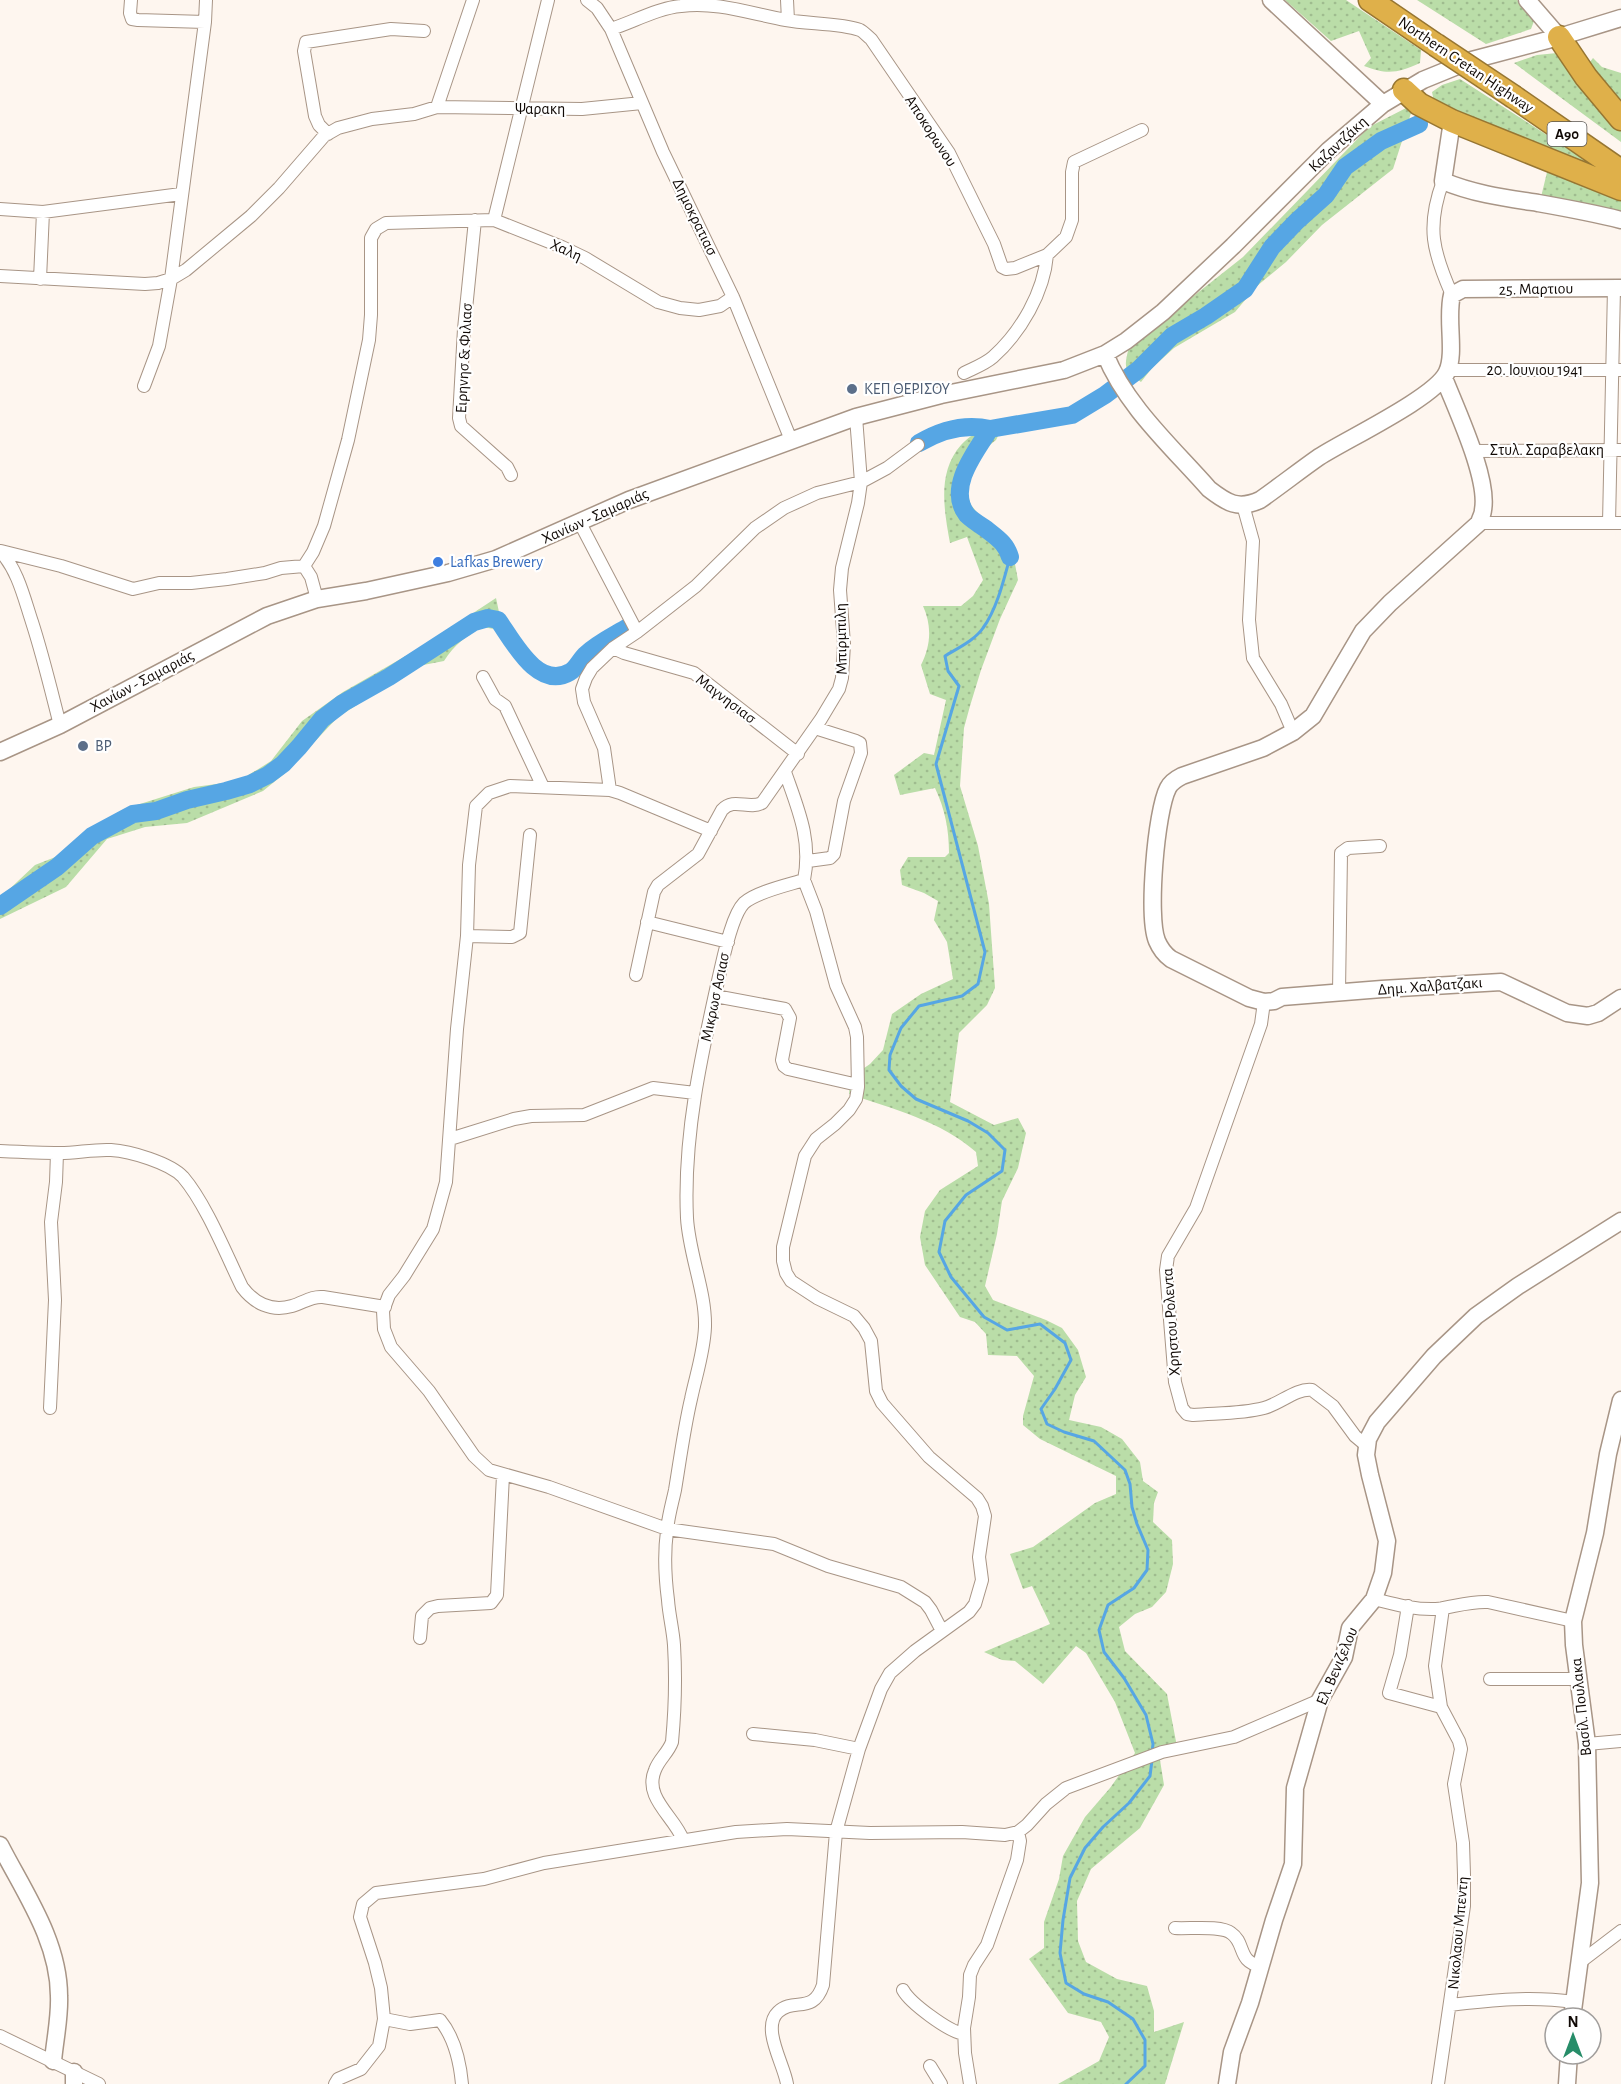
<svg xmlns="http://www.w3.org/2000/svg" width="1621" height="2084" viewBox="0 0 1621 2084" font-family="'Alegreya Sans',sans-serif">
  <defs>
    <pattern id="grass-dots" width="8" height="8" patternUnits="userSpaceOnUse" patternTransform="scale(1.5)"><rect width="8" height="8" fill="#badda8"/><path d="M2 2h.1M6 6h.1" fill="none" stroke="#9fbc8f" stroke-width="1.8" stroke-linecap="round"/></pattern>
  </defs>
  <rect width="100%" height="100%" fill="#fef6ef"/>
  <path fill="url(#grass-dots)" d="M1285,0H1346L1421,50L1420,63C1398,73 1387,75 1364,66L1371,58L1359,31L1331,41Z
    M1417,0H1517L1528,10L1534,21L1531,29L1486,44Z
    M1557,53L1621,126V142L1514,63L1537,55Z
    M1593,58L1602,67L1621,73V111L1587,66Z
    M1460,79L1615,179L1434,102L1432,92L1442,85Z
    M1408,107H1413L1393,169L1322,225L1286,262L1257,286L1235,312L1174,348L1152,368L1141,382C1123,370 1124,367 1129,347L1243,257L1369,127Z
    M1549,164L1621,195V215L1541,197Z
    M1005,422L996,440L981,452L974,465L968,479L966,492L971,505L980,516L1011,543L1018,580L1000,619L981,670L970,706L964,728L960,786L978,846L989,904L995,988L987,1005L959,1033L950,1102L994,1125L1018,1118L1026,1133L1018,1168L1002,1201L997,1234L985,1286L993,1300L1046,1320L1062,1328L1078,1350L1086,1377L1075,1395L1069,1420L1101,1427L1122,1439L1140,1462L1143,1481L1158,1492L1154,1503L1153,1522L1172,1540L1173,1564L1166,1592L1152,1607L1135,1614L1119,1627L1125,1651L1167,1694L1178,1752L1160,1760L1164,1785L1140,1828L1091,1869L1077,1901L1078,1941L1086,1962L1117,1979L1147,1986L1154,2011V2032L1184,2022L1165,2084H1058L1099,2061L1109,2037L1101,2022L1068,2013L1029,1959L1044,1948V1922L1059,1879L1063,1856L1085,1817L1110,1788L1135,1753L1115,1702L1086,1653L1076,1646L1043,1684L1015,1661L1002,1660L984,1652L1050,1624L1032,1586L1023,1589L1010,1554L1033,1547L1095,1503L1116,1494V1476L1040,1439L1023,1425V1416L1034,1376L1017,1356L988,1355L986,1334L975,1322L960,1317L925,1265L920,1237L925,1211L940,1190L978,1166L976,1152C941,1121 893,1109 849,1094L851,1077L870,1064L883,1050L892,1014L921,994L953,979L947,942L934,920L938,901L924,893L902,885L900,870L908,857H945L949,853C949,830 945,809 935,788L900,795L894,775L924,753L934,755L946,700L930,694L921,665C931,645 932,626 923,606H961L973,596L983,580L967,537L950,543C944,510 937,472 961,445C970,435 976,435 985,423Z
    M496,598L499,612L521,647L513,648L499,630L483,627C467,635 454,645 444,661L418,666L338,717L284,774L263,791L187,823L145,827L107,839L66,887L0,919V898L35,865L63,854L87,830L124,809L194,787L239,781L271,761L302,721L343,692L423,646Z"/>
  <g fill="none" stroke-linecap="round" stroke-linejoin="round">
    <path stroke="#56a6e4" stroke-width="3" d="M1010,557C1004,579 997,609 983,628C975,640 958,648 945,656L948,671L959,686L936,764L985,952L978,984L962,996L919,1006L901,1028L890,1055L889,1070L901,1086L916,1099L968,1121L988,1133L1005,1150L1002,1171L966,1195L945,1221L939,1252L951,1277L984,1317L1007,1330L1040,1324L1065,1343L1071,1360L1055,1389L1041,1409L1047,1424L1064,1432L1094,1441L1125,1470L1130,1484L1132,1507L1137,1524L1148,1550L1147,1570L1134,1588L1108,1605L1099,1630L1104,1652L1124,1678L1146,1715L1153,1744L1152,1753
      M1126,2084L1145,2066V2040L1133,2019L1108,2002L1084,1994L1066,1983L1060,1953L1063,1920L1070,1878L1085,1848L1103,1827L1129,1803L1150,1776L1152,1760"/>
    <path stroke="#56a6e4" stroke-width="18" d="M990,429C976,451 946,488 967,515C972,520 980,525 986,529C997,538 1006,543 1010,557
      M919,443C941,430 964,423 990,429L1072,415L1105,395L1138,370L1172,336L1206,316L1245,289L1272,247L1297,221L1326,195L1345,167L1381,141L1419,124
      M0,906L57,867L92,836L133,814L156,811L187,800L226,791L250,784L268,775L283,764L299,747L322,719L343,703L389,677L474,622L488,618L498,620C513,641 538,691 570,672C576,669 580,660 585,655C598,643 613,636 628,627"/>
    <defs>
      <path id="street" d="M131,0L130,13L132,19L138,20L205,22
        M587,0L597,8L611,29L663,152L733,297L791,440
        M787,0L788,20
        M611,29C633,22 658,8 681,6C716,1 752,14 786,20C807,24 841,23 860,30C864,32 867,36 871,39L949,153L994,244L1002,267L1006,269L1015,268L1047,255L1066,237L1072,220V172L1074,162L1142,130
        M437,107L473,0
        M328,134L319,125L315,116L304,51L306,42L391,29L424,31
        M1443,181C1426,227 1433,252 1452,295
        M0,209L43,212L181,194
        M475,220L464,329L459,418L461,426L507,467L511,475
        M494,220L548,0
        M0,276L145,284L158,283L171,279L186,270L251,216L279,188L324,136L338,128L372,119L414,114L437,107L582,109L642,103
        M40,279L43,212
        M1448,370H1621
        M964,373C974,368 985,364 993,357C1021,332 1044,292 1047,255
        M144,386L159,346L171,279L205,22L206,0
        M1473,451L1621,450
        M1243,505L1253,541L1249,620L1253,658L1281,704L1293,732
        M580,523L637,632
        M1479,523H1621
        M1609,523L1614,288
        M0,551C18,570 24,598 32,622C43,656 51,690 60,725
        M1,551L61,566L133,589L159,583H191L227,579L265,573L281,568L304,566L311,577L317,599
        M304,566L313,552L324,526L348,440L369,340L371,315V238L376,229L386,223L494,220L562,247L585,258L658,302L680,308L699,310L720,306L733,297
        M613,648L624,653L694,673L798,754
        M483,677L495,699L505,706L543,787
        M610,790L604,748L584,702L582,689L586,678L592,668L613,648L637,632L696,586L755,528L784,508L817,493L861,482L887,468L918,445
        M711,831L620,793L610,790L510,786L489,793L476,806L469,865L467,936L457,1029L446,1182L433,1229L404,1276L389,1295L383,1311L384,1329L391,1347L429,1391L474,1456L489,1470L549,1487L667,1529L774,1544L828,1566L901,1587L925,1602L931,1610L942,1631
        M808,861L830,858L834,854L844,801L861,753L860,743L856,741L815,728
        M647,922L728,942
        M467,936L512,937L520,933L530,835
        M636,975L654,892L658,885L698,854L722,810C734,797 748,810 762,803L821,719L839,689L842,678L844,644L840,590L842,568L858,503L861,482L856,417
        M1339,992L1341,853L1348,848L1380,846
        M715,996L785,1009L790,1018L782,1060L784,1066L788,1069L858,1085
        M1264,1002L1261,1024L1196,1208L1168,1256L1166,1270L1175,1382L1182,1408L1187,1414L1193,1415C1216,1413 1241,1414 1264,1408C1280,1404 1296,1388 1312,1390L1333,1406L1355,1436L1367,1446
        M450,1139L514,1119L531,1116L584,1115L653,1088L695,1093
        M0,1151C20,1152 40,1153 60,1153C77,1153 94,1149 111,1150C130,1151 170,1163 183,1177C206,1204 226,1254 242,1287C254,1303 271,1312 292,1306C303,1303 311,1296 323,1297L385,1307
        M50,1408L55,1300L51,1222L56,1182L57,1153
        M1374,1599C1394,1604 1415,1610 1436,1609C1453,1607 1470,1601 1488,1602L1573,1621
        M1408,1606L1400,1655L1389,1693L1441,1707
        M420,1638L422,1616L430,1608L438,1606L491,1603L497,1595L503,1475
        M1490,1679H1578
        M753,1734L815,1740L859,1749
        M1587,1744L1621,1741
        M683,1840C675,1817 643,1798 655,1770C659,1759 668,1753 672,1742C675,1710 676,1678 674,1645C673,1630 669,1615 668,1600C665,1577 664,1553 667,1531C668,1517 672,1504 675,1490C680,1460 684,1429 691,1399C696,1375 704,1352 705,1327C706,1292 689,1254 687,1218C683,1135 702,1052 720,972C724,955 732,915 744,903C756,892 788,885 804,880C812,840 798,809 785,772
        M1175,1928C1189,1929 1221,1925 1231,1933C1246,1943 1237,1962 1261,1966
        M1579,1963L1621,1931
        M903,1990C910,2003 949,2032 964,2034
        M1450,2005C1492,2000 1532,1996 1574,2002
        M384,2019L410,2024L440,2020C454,2037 460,2062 462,2084
        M0,2036L99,2084
        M930,2066L941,2084
        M335,2084L338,2079L361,2069L379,2046L384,2019L381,1988L375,1963L360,1917L363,1904L376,1893L484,1879L544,1863L736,1832L787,1829L870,1833L962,1832L1005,1835L1018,1832L1027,1825L1046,1804L1066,1788L1162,1752L1234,1737L1320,1700
        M787,2084C784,2064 761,2028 778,2012C794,1997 813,2015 823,1985L836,1832L859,1749L881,1689L890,1673L915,1651L969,1612L975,1604L982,1580L979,1557L985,1516L982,1506L977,1498L929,1457L882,1403L876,1391L871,1341L864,1328L854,1316L817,1298L791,1281L786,1273L783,1261V1247L805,1156L816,1139L835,1124L849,1110L856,1099L858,1087L857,1037L855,1027L836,985L816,911L804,880
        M970,2084L965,2053L964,2028L969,1997L970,1975L974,1965L987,1945L1017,1860L1020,1841L1018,1832
        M1438,2084L1464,1906V1875L1463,1843L1454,1784L1461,1749L1459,1741L1441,1707L1435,1666L1443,1608"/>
      <path id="secondary" d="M1271,0L1383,104
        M1527,0L1559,37
        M1452,121L1443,181C1474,194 1505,198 1538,203C1566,208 1594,213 1621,220
        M1105,354C1126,406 1172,447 1209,489C1227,503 1238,510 1260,500C1280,486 1299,471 1319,457C1347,439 1436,397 1447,372C1456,353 1446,318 1452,295L1463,289L1621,288
        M1444,378C1456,409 1489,478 1483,510C1483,514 1480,519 1479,523L1390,603L1363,631L1313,716L1293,732L1263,748L1182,776C1176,779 1171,782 1168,788C1156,811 1147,917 1157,941C1160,948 1164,954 1171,959L1249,998L1264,1002L1274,1001L1282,997L1382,989L1501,982L1567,1013L1588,1016L1598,1013L1621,998
        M0,752L60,725L267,616L317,599L366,591L448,573L496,559L629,500L856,417L941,395L1064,370L1105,354L1126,341L1163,312L1233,246L1329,150L1383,104L1423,80L1472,60L1559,37L1621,18
        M0,1845C24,1892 59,1941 59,1996C60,2017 55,2039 53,2061
        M1572,2018L1590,1883L1587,1744L1574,1645L1573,1621L1595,1533L1608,1454L1621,1400
        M74,2072V2084
        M1227,2084L1232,2052L1250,2003L1274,1920L1293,1864L1295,1788L1320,1700L1344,1657L1350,1628L1374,1599L1383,1573L1387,1541L1370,1475L1366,1455L1368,1439L1377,1422L1434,1356L1476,1316L1518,1286L1621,1221
        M1567,2084L1569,2054"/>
      <path id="highway" d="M1370,0L1436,45
        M1559,37L1586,77L1621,119
        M1404,90L1419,104L1452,121L1621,189
        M1514,97L1621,171"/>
    </defs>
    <use href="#street" stroke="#a89586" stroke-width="14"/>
    <use href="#secondary" stroke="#a89586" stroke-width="19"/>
    <use href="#highway" stroke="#977632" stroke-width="25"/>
    <use href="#street" stroke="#fff" stroke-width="12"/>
    <use href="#secondary" stroke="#fff" stroke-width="16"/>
    <use href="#highway" stroke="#dfb04a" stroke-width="22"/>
    <defs>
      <path id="highway-bridge" d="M1436,45L1514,97"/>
    </defs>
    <use href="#highway-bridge" stroke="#977632" stroke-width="25" stroke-linecap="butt"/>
    <use href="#highway-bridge" stroke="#dfb04a" stroke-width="22"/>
  </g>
  <g fill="#5c6f8a" stroke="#fff" stroke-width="2">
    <circle cx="852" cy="389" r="6"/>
    <circle cx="83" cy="746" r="6"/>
  </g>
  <circle fill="#3f7fe0" stroke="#fff" stroke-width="2" cx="438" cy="562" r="6"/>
  <g text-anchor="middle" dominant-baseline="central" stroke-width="4.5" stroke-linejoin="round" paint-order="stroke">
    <rect fill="#fff" stroke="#585451" stroke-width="1.5" x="1547.5" y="122" width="39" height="24" rx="4.5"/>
    <g font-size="15" font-weight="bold" fill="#110a06">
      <text x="1567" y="134">Α90</text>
    </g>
    <g font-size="16" fill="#110a06" stroke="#fff">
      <text transform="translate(1466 65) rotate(34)">Northern Cretan Highway</text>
      <text x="540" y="109">Ψαρακη</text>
      <text transform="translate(931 131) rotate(57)">Αποκορωνου</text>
      <text transform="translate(1338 144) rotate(-43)">Καζαντζάκη</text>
      <text transform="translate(695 217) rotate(64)">Δημοκρατιασ</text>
      <text transform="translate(566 250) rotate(24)">Χαλη</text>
      <text transform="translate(1536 289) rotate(-1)">25. Μαρτιου</text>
      <text transform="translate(464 358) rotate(-87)">Ειρηνησ &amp; Φιλιασ</text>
      <text x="1535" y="370">20. Ιουνιου 1941</text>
      <text x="1547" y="450">Στυλ. Σαραβελακη</text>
      <text transform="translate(595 516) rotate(-24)">Χανίων - Σαμαριάς</text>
      <text transform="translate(841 639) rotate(-91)">Μπιρμπιλη</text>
      <text transform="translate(142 681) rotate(-28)">Χανίων - Σαμαριάς</text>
      <text transform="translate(726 699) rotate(37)">Μαγνησιασ</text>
      <text transform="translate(1430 986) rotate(-4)">Δημ. Χαλβατζακι</text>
      <text transform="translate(715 997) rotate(-78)">Μικρωσ Ασιασ</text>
      <text transform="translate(1171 1322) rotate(-94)">Χρηστου Ρολεντα</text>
      <text transform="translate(1337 1666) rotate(-67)">Ελ. Βενιζελου</text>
      <text transform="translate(1581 1707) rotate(-96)">Βασίλ. Πουλακα</text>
      <text transform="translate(1458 1933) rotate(-85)">Νικολαου Μπεντη</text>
    </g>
    <g font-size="16" fill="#4e5e75" stroke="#fff" text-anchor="start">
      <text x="864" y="389">ΚΕΠ ΘΕΡΙΣΟΥ</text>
      <text x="95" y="746">BP</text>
    </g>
    <g font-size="16" fill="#366cbe" stroke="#fff" text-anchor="start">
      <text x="450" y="562">Lafkas Brewery</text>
    </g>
  </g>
  <g transform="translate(1573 2036)"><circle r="28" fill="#ffffff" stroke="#a09d9b" stroke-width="1.5"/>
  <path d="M0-4.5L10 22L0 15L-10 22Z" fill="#278d69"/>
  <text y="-9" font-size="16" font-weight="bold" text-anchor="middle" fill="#110a06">N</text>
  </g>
</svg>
